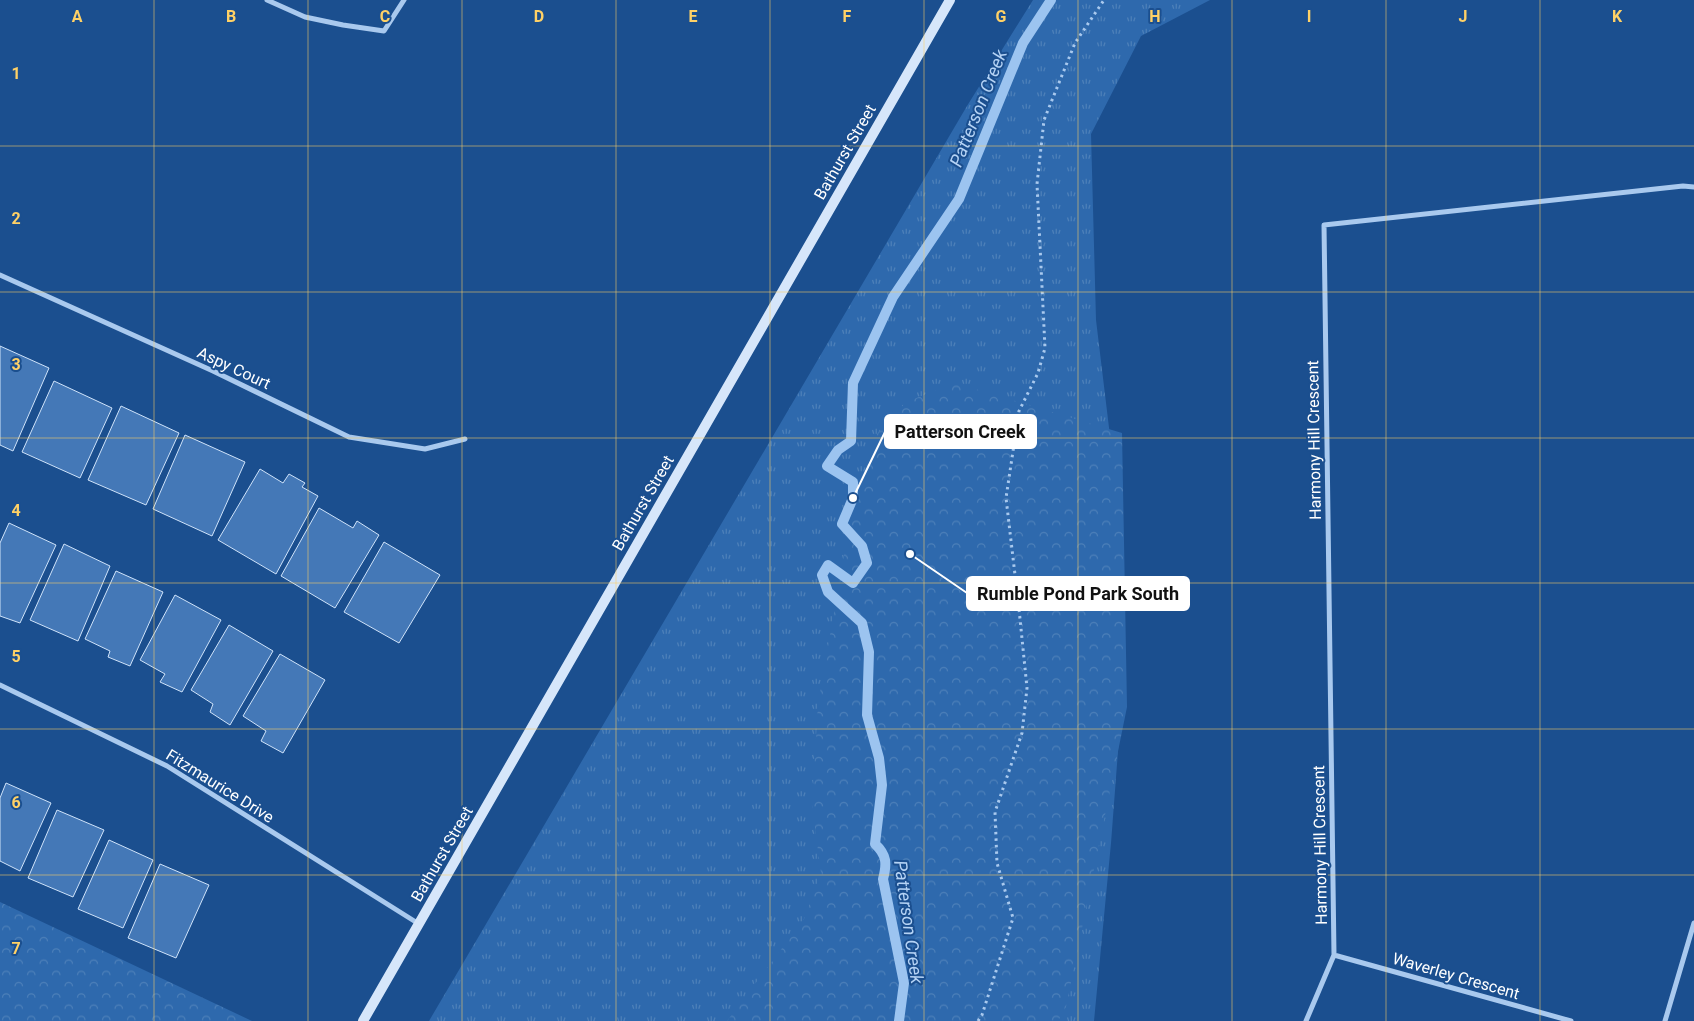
<svg xmlns="http://www.w3.org/2000/svg" width="1694" height="1021" viewBox="0 0 1694 1021" font-family="Roboto,sans-serif">
  <defs>
    <pattern id="grass-tufts" width="24" height="20" patternUnits="userSpaceOnUse" patternTransform="scale(1.25)"><rect width="24" height="20" fill="#2e69ad"/><path d="M3 7l-1-3M5 7V3M7 7l1-3M15 17l-1-3M17 17v-4M19 17l1-3" fill="none" stroke="#4d80b9"/></pattern>
    <pattern id="forest-crowns" width="20" height="18" patternUnits="userSpaceOnUse" patternTransform="scale(1.25)"><rect width="20" height="18" fill="#2e69ad"/><path d="M2 6a3 3 0 1 1 6 0M12 15a3 3 0 1 1 6 0" fill="none" stroke="#4d80b9"/></pattern>
  </defs>
  <rect width="100%" height="100%" fill="#1b4f8f"/>
  <path fill="url(#grass-tufts)" d="M1033,0H1210L1141,36L1091,134L1096,320L1110,436L1124,672L1111,843L1094,1021H429L967,106Z"/>
  <path fill="url(#forest-crowns)" d="M955,383L1122,433L1127,707L1066,1007L1058,1021H727L804,919L821,873L812,805L818,704L851,515L877,434L906,402Z
    M0,902L252,1021H0Z"/>
  <g fill="none" stroke-linecap="round" stroke-linejoin="round">
    <path stroke="#9cc4f0" stroke-width="10" d="M899,1021L904,983L883,879C887,864 887,855 875,844L882,785L879,758L867,715L869,652L862,623L828,592L822,575L828,565L853,583L867,563L862,546L842,524L853,498V482L827,466L838,450L851,441L853,383L893,297L959,199L1023,43L1051,0"/>
  </g>
  <path fill="#4478b7" stroke="#cfe3fa" d="M0,346L49,368L13,451L0,445Z
    M54,381L112,408L80,478L22,452Z
    M121,406L179,433L146,505L88,480Z
    M185,435L245,462L212,536L153,509Z
    M260,469L283,483L289,474L305,483L302,487L318,496L276,574L218,540Z
    M319,508L353,528L357,521L379,535L335,608L281,576Z
    M9,523L56,545L20,623L0,616V543Z
    M384,542L440,575L399,643L344,612Z
    M64,544L110,566L78,641L30,620Z
    M116,571L163,592L130,666L108,657L110,651L85,639Z
    M175,595L221,620L182,692L160,682L165,674L140,660Z
    M229,625L273,651L230,725L210,712L213,704L191,690Z
    M280,654L325,680L283,753L261,741L266,731L243,716Z
    M6,783L51,803L20,871L0,861V798Z
    M57,810L104,830L73,897L28,878Z
    M109,840L153,860L123,928L78,909Z
    M160,864L209,885L176,958L128,938Z"/>
  <g fill="none" stroke-linecap="round" stroke-linejoin="round">
    <path stroke="#a9c9ee" stroke-width="3" stroke-dasharray="2.5 4" stroke-linecap="butt" d="M978,1021L982,1015L1013,918L997,863L995,812L1022,733L1027,688L1019,609L1006,498L1019,411L1038,373L1045,348L1037,184L1044,120L1075,43L1104,0"/>
    <path stroke="#a9c9ee" stroke-width="5" d="M267,0L305,17L343,25L384,31L404,0
      M0,275L213,371L349,437L425,449L465,439
      M0,685L167,766L419,924
      M1334,955L1571,1021
      M1306,1021L1334,955L1324,225L1683,186L1694,187
      M1665,1021L1694,923"/>
    <path stroke="#d6e6fa" stroke-width="10" d="M363,1021L950,0"/>
  </g>
  <path fill="none" stroke="#ffd166" stroke-width="1" stroke-opacity="0.55" d="M154,0V1021M308,0V1021M462,0V1021M616,0V1021M770,0V1021M924,0V1021M1078,0V1021M1232,0V1021M1386,0V1021M1540,0V1021M0,146H1694M0,292H1694M0,438H1694M0,583H1694M0,729H1694M0,875H1694"/>
  <g text-anchor="middle" dominant-baseline="central" stroke-width="4" stroke-linejoin="round" paint-order="stroke">
    <g font-size="16" fill="#fff" stroke="#1b4f8f">
      <text transform="translate(845 152) rotate(-60)">Bathurst Street</text>
      <text transform="translate(234 368) rotate(25)">Aspy Court</text>
      <text transform="translate(1314 440) rotate(-91)">Harmony Hill Crescent</text>
      <text transform="translate(643 503) rotate(-60)">Bathurst Street</text>
      <text transform="translate(220 786) rotate(32)">Fitzmaurice Drive</text>
      <text transform="translate(1320 845) rotate(-91)">Harmony Hill Crescent</text>
      <text transform="translate(442 854) rotate(-60)">Bathurst Street</text>
      <text transform="translate(1456 976) rotate(16)">Waverley Crescent</text>
    </g>
    <g font-size="18" font-style="italic" fill="#b5d3f5" stroke="#1b4f8f">
      <text transform="translate(978 108) rotate(-68)">Patterson Creek</text>
      <text transform="translate(909 922) rotate(82)">Patterson Creek</text>
    </g>
  </g>
  <g font-size="16" text-anchor="middle" font-weight="bold" fill="#ffd166" stroke="#1b4f8f" stroke-width="4" stroke-linejoin="round" paint-order="stroke">
    <text x="77" y="22">A</text>
    <text x="231" y="22">B</text>
    <text x="385" y="22">C</text>
    <text x="539" y="22">D</text>
    <text x="693" y="22">E</text>
    <text x="847" y="22">F</text>
    <text x="1001" y="22">G</text>
    <text x="1155" y="22">H</text>
    <text x="1309" y="22">I</text>
    <text x="1463" y="22">J</text>
    <text x="1617" y="22">K</text>
    <text x="16" y="79">1</text>
    <text x="16" y="224">2</text>
    <text x="16" y="370">3</text>
    <text x="16" y="516">4</text>
    <text x="16" y="662">5</text>
    <text x="16" y="808">6</text>
    <text x="16" y="954">7</text>
  </g>
  <path fill="none" stroke="#fff" stroke-width="2" d="M853 498L885 432M910 554L967 593"/>
  <g fill="#fff" stroke="#1b4f8f" stroke-width="2">
    <circle cx="853" cy="498" r="5"/>
    <circle cx="910" cy="554" r="5"/>
  </g>
  <g fill="#fff" stroke="#fff" stroke-width="2">
    <rect x="885" y="415" width="151" height="33" rx="5"/>
    <rect x="967" y="577" width="222" height="33" rx="5"/>
  </g>
  <g font-size="18" text-anchor="middle" font-weight="bold" fill="#111">
    <text x="960" y="438">Patterson Creek</text>
    <text x="1078" y="600">Rumble Pond Park South</text>
  </g>
</svg>
